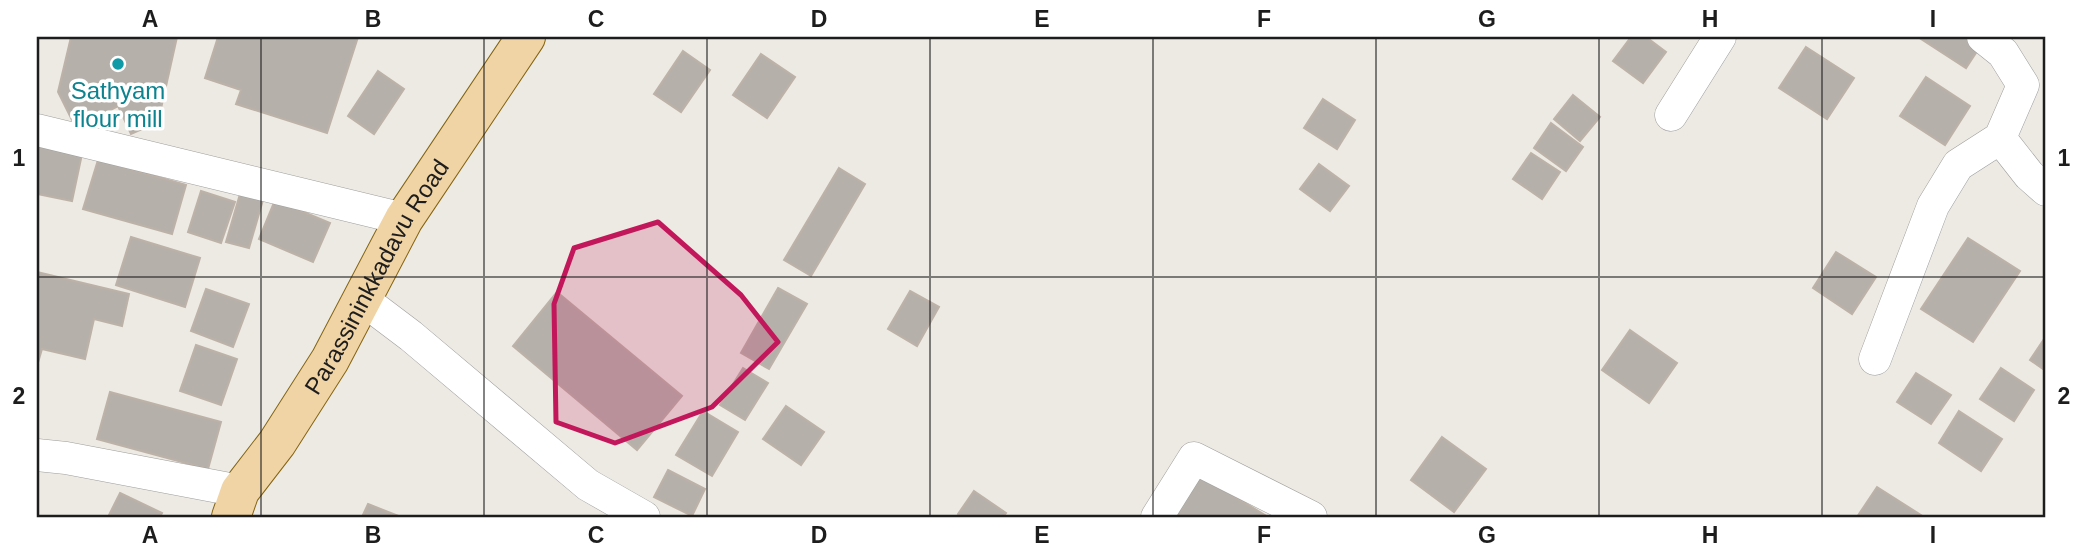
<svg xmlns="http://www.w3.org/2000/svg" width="2083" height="554" viewBox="0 0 2083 554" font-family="Helvetica,sans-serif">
  <rect width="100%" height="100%" fill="#edeae4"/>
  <path fill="#b6b0aa" stroke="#bdb2a8" stroke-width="2" d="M71,37H177L158,122L131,134L118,106L97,117L74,124L58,92Z
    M218,37H358L327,133L236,104L241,90L205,78Z
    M1631,37H1646L1666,52L1643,83L1613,61Z
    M1918,37H1975L1983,42L1966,68Z
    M1806,47L1854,78L1827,119L1779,88Z
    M683,51L710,70L681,112L654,94Z
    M761,54L795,77L767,118L733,95Z
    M378,71L404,89L374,134L348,116Z
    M1926,77L1970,106L1945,145L1900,116Z
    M1573,95L1600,117L1580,141L1554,119Z
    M1323,99L1355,120L1337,149L1304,128Z
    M1551,123L1583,147L1566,171L1534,148Z
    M37,145L82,154L72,201L37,194Z
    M1531,153L1560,172L1542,199L1513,179Z
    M98,160L186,185L172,234L83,209Z
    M1319,164L1349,186L1330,211L1300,189Z
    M839,168L865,184L811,276L784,260Z
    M201,191L235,202L221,243L188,232Z
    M240,194L263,200L249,248L226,242Z
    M275,200L330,223L313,262L259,239Z
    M131,237L200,258L185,307L116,285Z
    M1968,238L2020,271L1973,342L1921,309Z
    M1836,252L1876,277L1852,314L1813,288Z
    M37,272L129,294L122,326L94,319L85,359L42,349L37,366Z
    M778,288L807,304L769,369L741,353Z
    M206,289L249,304L233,347L191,331Z
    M910,291L939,307L917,346L888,329Z
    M557,292L682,396L637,450L513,346Z
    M1630,330L1677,363L1649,403L1602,370Z
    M2046,336V371L2030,360Z
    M196,345L237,359L221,405L180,391Z
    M743,368L768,383L745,420L720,405Z
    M2001,368L2034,390L2014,421L1980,399Z
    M1916,373L1951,395L1931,424L1897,402Z
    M110,392L221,422L208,469L97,439Z
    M786,406L824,432L801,465L763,439Z
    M703,411L738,432L712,476L676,455Z
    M1959,411L2002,439L1981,471L1939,443Z
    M1442,437L1486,469L1454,512L1411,480Z
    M668,470L705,489L692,516L654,497Z
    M1201,476L1268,517H1176Z
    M1877,487L1924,517H1857Z
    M974,491L1006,513L1003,517H962L958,514Z
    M120,493L162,513L160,517H108Z
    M368,504L401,517H362Z"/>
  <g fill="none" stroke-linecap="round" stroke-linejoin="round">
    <defs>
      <path id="minor" d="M1983,37L2003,53L2023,85L2000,138L2029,175L2046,190
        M1671,115L1720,37
        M37,130L404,219
        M362,299L411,336L588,485L644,517
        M1875,359L1933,206L1958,165L2000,138
        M37,455L66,458L240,491
        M1157,517L1194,458L1311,517"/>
      <g id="major">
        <path id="s1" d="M231,517L240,491L277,443L330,360L404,219L526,37"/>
      </g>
    </defs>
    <use href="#minor" stroke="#9e9e9e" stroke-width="33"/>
    <use href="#major" stroke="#846411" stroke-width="40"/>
    <use href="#minor" stroke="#fff" stroke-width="32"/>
    <use href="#major" stroke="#f0d4a5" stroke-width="38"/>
  </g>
  <path fill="#c2185b" fill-opacity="0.2" stroke="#c2185b" stroke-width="5" stroke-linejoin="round" d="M658,222L741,295L778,342L712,407L615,443L556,422L554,304L574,248Z"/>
  <path fill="none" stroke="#1d1d1d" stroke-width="2" stroke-opacity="0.55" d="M261,37V517M484,37V517M707,37V517M930,37V517M1153,37V517M1376,37V517M1599,37V517M1822,37V517M37,277H2046"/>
  <circle fill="#0f9aa8" stroke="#fff" stroke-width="2.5" cx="118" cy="64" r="7"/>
  <g text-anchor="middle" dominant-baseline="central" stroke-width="7" stroke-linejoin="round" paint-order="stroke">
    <g font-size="24" fill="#0d838f" stroke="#fff">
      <text x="118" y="90">Sathyam<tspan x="118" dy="28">flour mill</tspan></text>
    </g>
    <g font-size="24" fill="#1d1d1d" stroke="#fff">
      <text stroke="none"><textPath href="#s1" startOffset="282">Parassininkkadavu Road</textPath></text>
    </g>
  </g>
  <rect width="2083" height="554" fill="none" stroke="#ffffff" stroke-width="77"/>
  <rect x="38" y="38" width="2006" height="478" fill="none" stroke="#1d1d1d" stroke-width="2.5"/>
  <g font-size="23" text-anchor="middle" font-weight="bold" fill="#1d1d1d">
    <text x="150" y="27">A</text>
    <text x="373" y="27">B</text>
    <text x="596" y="27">C</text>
    <text x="819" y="27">D</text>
    <text x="1042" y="27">E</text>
    <text x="1264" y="27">F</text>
    <text x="1487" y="27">G</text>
    <text x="1710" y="27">H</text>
    <text x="1933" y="27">I</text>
    <text x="19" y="166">1</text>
    <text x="2064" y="166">1</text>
    <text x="19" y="404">2</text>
    <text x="2064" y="404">2</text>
    <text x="150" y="543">A</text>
    <text x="373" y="543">B</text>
    <text x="596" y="543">C</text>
    <text x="819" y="543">D</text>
    <text x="1042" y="543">E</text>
    <text x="1264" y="543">F</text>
    <text x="1487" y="543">G</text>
    <text x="1710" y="543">H</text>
    <text x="1933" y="543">I</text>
  </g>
</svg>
